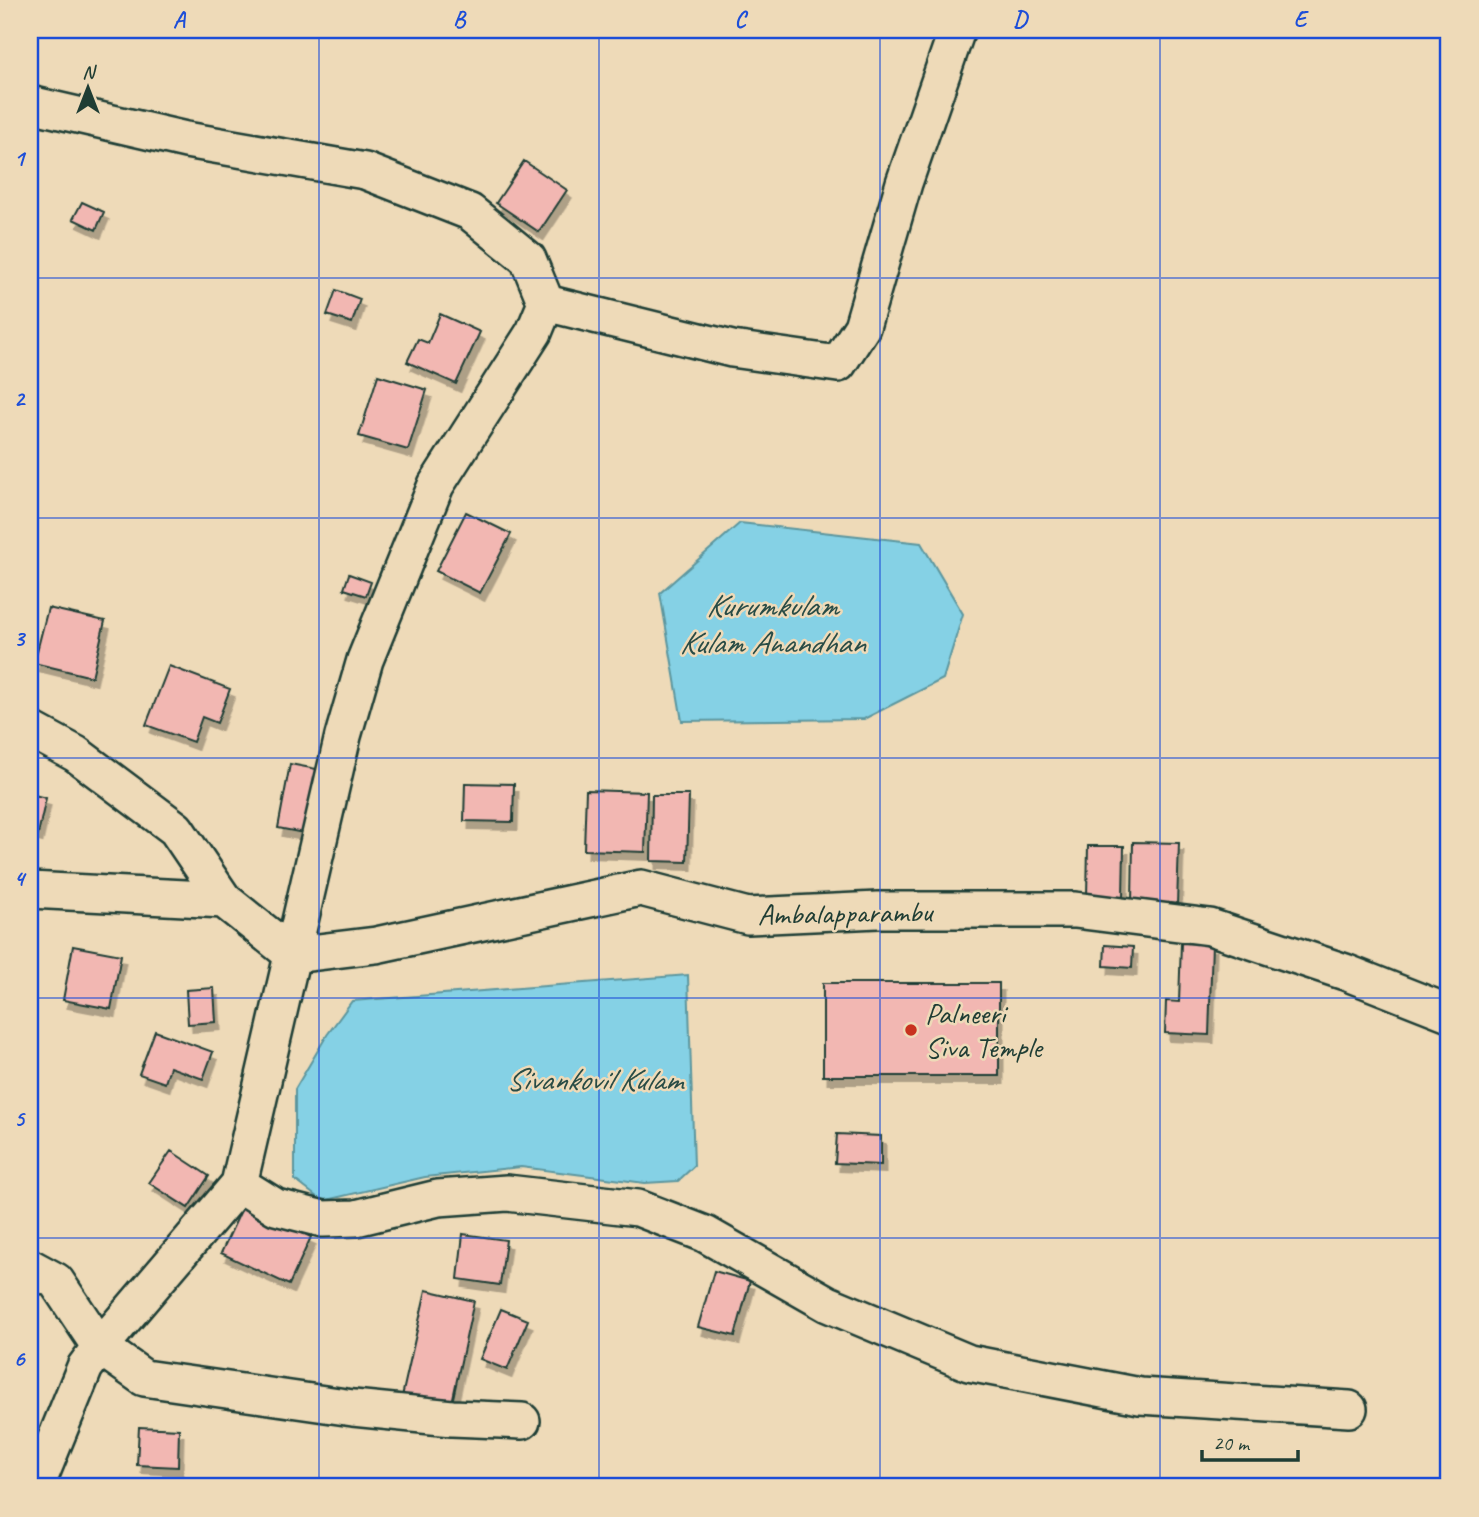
<svg xmlns="http://www.w3.org/2000/svg" width="1479" height="1517" viewBox="0 0 1479 1517" font-family="Caveat,sans-serif">
  <defs>
    <filter id="shadow"><feDropShadow dx="4.5" dy="8" stdDeviation="0" flood-color="#0004"/></filter>
  </defs>
  <rect width="100%" height="100%" fill="#eedab8"/>
  <filter id="ink" filterUnits="userSpaceOnUse"><feTurbulence type="fractalNoise" baseFrequency=".0143" numOctaves="2"/><feDisplacementMap in="SourceGraphic" scale="14" xChannelSelector="R" yChannelSelector="G"/><feConvolveMatrix kernelMatrix="1 2 1 2 8 2 1 2 1" color-interpolation-filters="sRGB"/></filter>
  <g filter="url(#ink)">
    <path fill="#85d1e5" stroke="#5c969e" stroke-width="2" d="M740,523L921,543L963,614L943,679L864,719L682,721L660,593Z
      M688,975L694,1166L678,1181L645,1183L521,1167L425,1177L322,1201L295,1180V1089L327,1035L352,1001Z"/>
    <path fill="#f2b7b2" stroke="#1f3d34" stroke-width="2" filter="url(#shadow)" d="M524,161L567,190L539,232L496,203Z
      M82,202L104,212L96,230L73,219Z
      M336,290L360,299L352,323L327,315Z
      M440,314L480,332L456,384L407,362L418,339L428,343Z
      M378,375L427,390L408,450L359,436Z
      M466,512L511,534L480,593L436,571Z
      M349,574L371,582L366,596L344,589Z
      M48,608L105,621L92,677L34,663Z
      M169,666L230,689L217,723L202,717L193,742L146,725Z
      M290,764L327,771L314,835L278,828Z
      M465,783L514,784L513,822L464,821Z
      M586,790L647,792L645,852L584,850Z
      M30,794L46,798L38,834L30,832Z
      M652,795H689L687,862L651,861Z
      M1133,842L1179,843L1177,905L1132,904Z
      M1088,846H1124L1123,897L1087,896Z
      M1181,943L1212,944L1209,1035L1165,1033L1166,1001L1179,1002Z
      M1105,945L1133,947L1132,968L1104,966Z
      M73,946L121,955L111,1009L63,1000Z
      M823,983H999V1076H823Z
      M214,988L216,1022L188,1024L186,990Z
      M155,1031L213,1052L203,1079L170,1067L165,1083L139,1074Z
      M837,1134L881,1136V1165L835,1163Z
      M171,1151L209,1176L188,1208L149,1183Z
      M243,1206L311,1237L289,1285L221,1253Z
      M463,1234L506,1240L500,1285L458,1279Z
      M714,1271L750,1281L735,1336L698,1327Z
      M426,1290L474,1301L450,1412L401,1401Z
      M501,1309L528,1320L507,1370L480,1359Z
      M139,1427L179,1429L178,1467L137,1465Z"/>
    <g fill="none" stroke-linecap="round" stroke-linejoin="round">
      <defs>
        <path id="street" d="M30,104L186,140L365,171L470,212L528,259L546,303L534,332L436,485L365,660L343,736L239,1184L100,1347L56,1281L30,1267
          M546,303L732,349L838,364L862,327L904,183L957,30
          M30,729L76,754L176,829L224,900L293,955L376,945L641,888L748,916L878,910H1075L1210,927L1345,972L1449,1013
          M30,890L224,900
          M239,1184L276,1207L323,1219L356,1218L438,1198L507,1193L638,1208L705,1234L828,1304L969,1363L1140,1396L1349,1409
          M36,1487L85,1367L100,1347L144,1378L353,1408L452,1418L522,1421"/>
      </defs>
      <use href="#street" stroke="#1f3d34" stroke-width="40"/>
      <use href="#street" stroke="#eedab8" stroke-width="35"/>
    </g>
  </g>
  <path fill="none" stroke="#1d4ed8" stroke-width="2" stroke-opacity="0.55" d="M319,30V1487M599,30V1487M880,30V1487M1160,30V1487M30,278H1449M30,518H1449M30,758H1449M30,998H1449M30,1238H1449"/>
  <circle fill="#c8321e" stroke="#eedab8" stroke-width="2.5" cx="911" cy="1030" r="7"/>
  <g text-anchor="middle" dominant-baseline="central" stroke-width="5" stroke-linejoin="round" paint-order="stroke">
    <g font-size="30" fill="#1f3d34" stroke="#eedab8">
      <text transform="translate(845 913) rotate(-1)">Ambalapparambu</text>
    </g>
    <g font-size="30" fill="#1f3d34" stroke="#eedab8" text-anchor="start">
      <text x="925" y="1013">Palneeri<tspan x="925" dy="34">Siva Temple</tspan></text>
    </g>
    <g font-size="32" font-style="italic" fill="#294c46" stroke="#eedab8">
      <text x="772" y="605">Kurumkulam<tspan x="772" dy="37">Kulam Anandhan</tspan></text>
      <text x="594" y="1079">Sivankovil Kulam</text>
    </g>
  </g>
  <rect width="1479" height="1517" fill="none" stroke="#eedab8" stroke-width="77"/>
  <g transform="translate(88 88)" stroke="#eedab8" stroke-width="5" paint-order="stroke">
  <path d="M0-5L12 26L0 18L-12 26Z" fill="#1f3d34"/>
  <text y="-10" font-size="19" font-weight="bold" text-anchor="middle" fill="#1f3d34">N</text>
  </g>
  <path d="M1202 1450v10h96v-10" fill="none" stroke="#1f3d34" stroke-width="3.5"/>
  <text x="1213" y="1450" font-size="21" fill="#1f3d34" stroke="#eedab8" stroke-width="5" paint-order="stroke">20 m</text>
  <rect x="38" y="38" width="1402" height="1440" fill="none" stroke="#1d4ed8" stroke-width="2.5"/>
  <g font-size="23" text-anchor="middle" font-weight="bold" fill="#1d4ed8">
    <text x="179" y="27">A</text>
    <text x="459" y="27">B</text>
    <text x="740" y="27">C</text>
    <text x="1020" y="27">D</text>
    <text x="1300" y="27">E</text>
    <text x="19" y="166">1</text>
    <text x="19" y="406">2</text>
    <text x="19" y="646">3</text>
    <text x="19" y="886">4</text>
    <text x="19" y="1126">5</text>
    <text x="19" y="1366">6</text>
  </g>
</svg>
